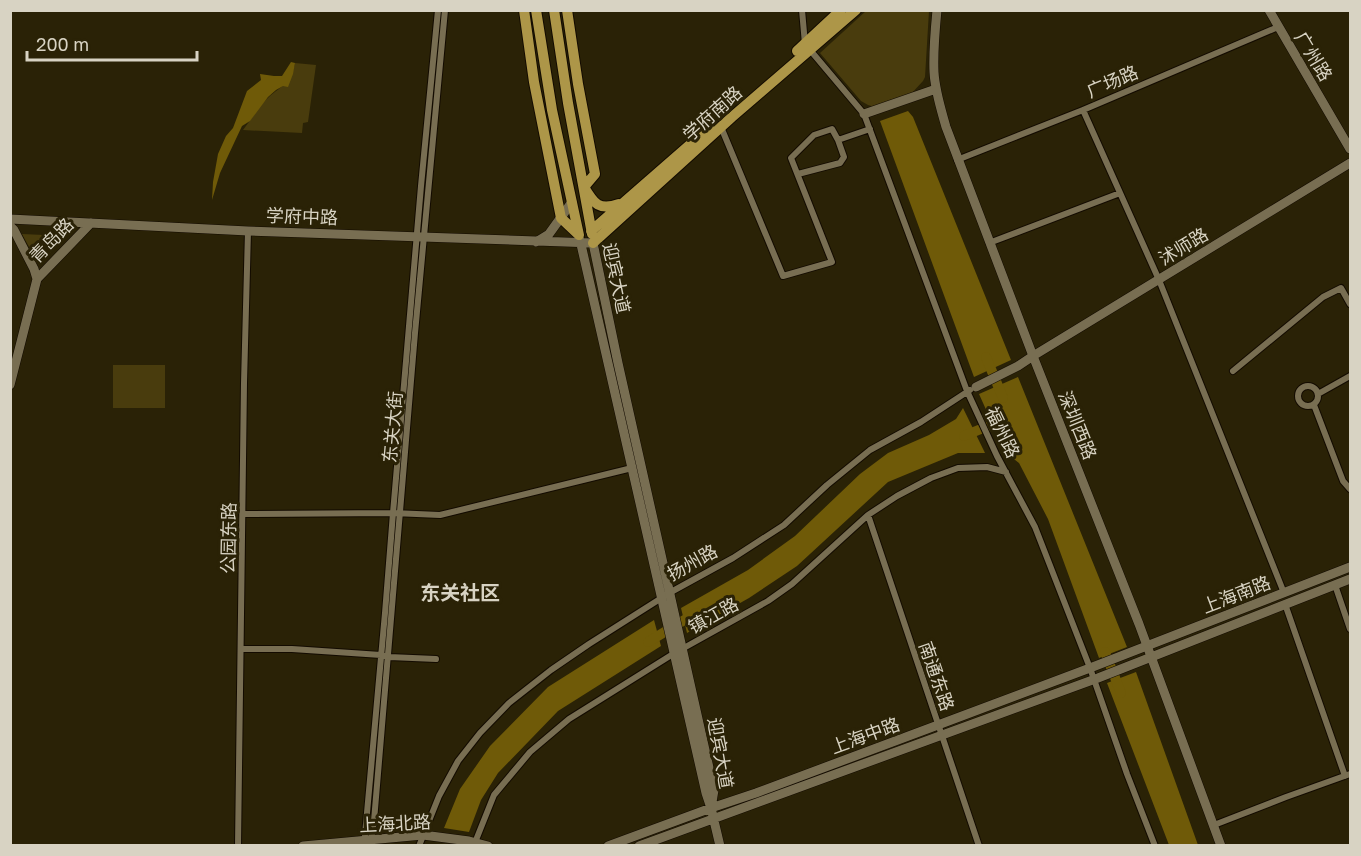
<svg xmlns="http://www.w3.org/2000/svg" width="1361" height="856" viewBox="0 0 1361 856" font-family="'Golos Text','Noto Sans SC',sans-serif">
  <rect width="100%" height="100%" fill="#2a2206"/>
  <path fill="#493c0d" d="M866,11H929L925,77L923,81L911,94L878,108L868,105L861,101L820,53Z
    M295,63L316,65L308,122L303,123L302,133L243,130C250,121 256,111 263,103C277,87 291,86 295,63Z
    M22,234L66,236L39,265Z
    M113,365H165V408H113Z"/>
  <path fill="#6f5a08" d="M291,62L295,63L293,74L288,87L283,86L276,90L268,97L250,121L242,126L220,173L212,200L213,182L218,154L226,136L233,128L247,91L261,80L260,74L274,76H282Z
    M908,111L913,117L1011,360L974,377L880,121Z
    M1018,377L1127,647L1099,658L1048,519L1019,463L1005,452L979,394Z
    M963,408L985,453H958L888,482L797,566L749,598L687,633L681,608L748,570L795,536L860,474L888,453L929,435L956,419Z
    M654,620L661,646L558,711L498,773L481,800L469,832L444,828L460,789L490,746L548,687Z
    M1136,672L1198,845H1169L1107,683Z"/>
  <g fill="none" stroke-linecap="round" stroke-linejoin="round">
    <path stroke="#6f5a08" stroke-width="10" d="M986,357L1003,398
      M964,436L1005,419
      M648,642L696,613
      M1105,652L1121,693"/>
    <defs>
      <path id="street" d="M802,10L805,44L864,114L967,391L997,456L1035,527L1090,668L1127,774L1155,846
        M1083,110L1159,280L1284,593
        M721,127L783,276L832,262L791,158L814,135L832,129L838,140L870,129
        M957,160L1083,110L1278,27
        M798,174L840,163L844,157L838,140
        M989,243L1120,193
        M1233,371L1323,297L1341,288L1350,304
        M1298 396a10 10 0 1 1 20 0a10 10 0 1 1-20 0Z
        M1318,394L1350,376
        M1314,405L1343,481L1350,489
        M243,514L393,513L440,515L632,468
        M868,515L979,846
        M1335,585L1350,629
        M1285,604L1345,776
        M241,649H292L381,655L389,657L436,659
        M1214,825L1286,797L1350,774
        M474,845L494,795L530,752L569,719L673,654L768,601L792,584L868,515L897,496L931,478L958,468L987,467L1006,472
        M238,846L244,383L248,231
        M364,846L385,613L393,513L421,186L438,10
        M370,846L374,821L415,333L445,10
        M419,846L439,796L458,761L480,733L509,703L551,670L589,644L671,592L733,558L784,525L827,485L870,450L921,422L970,390"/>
      <path id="secondary" d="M937,10C935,31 933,51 934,72C935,91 941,109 946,127L1033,356L1139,624L1221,846
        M1269,10L1350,149
        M864,114L936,89
        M10,219L248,231L593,243L618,363L714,790L711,808
        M10,226L14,230L34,269L37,279
        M580,240L706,793L711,808L720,846
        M536,242L549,234L572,202
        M10,385L37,279L91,223
        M976,387L1018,366L1033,356L1350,163
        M303,846L423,835L469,841L488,846
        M608,846L711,808L756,793L938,725L1090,668L1350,567
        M639,846L1098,678L1350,579"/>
      <path id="primary" d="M524,10L534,82L561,218L579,235
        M536,10L552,110L579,235
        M554,10L568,103L592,234
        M567,10L578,84L595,174L584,187C594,204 599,211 619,204
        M797,51L841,10
        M591,231L709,128
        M593,243L732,117L856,10"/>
    </defs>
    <use href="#street" stroke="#130b00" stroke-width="8"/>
    <use href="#secondary" stroke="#130b00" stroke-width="10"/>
    <use href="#primary" stroke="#130b00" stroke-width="12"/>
    <use href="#street" stroke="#786e52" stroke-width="6"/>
    <use href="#secondary" stroke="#786e52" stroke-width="9"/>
    <use href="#primary" stroke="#ad9648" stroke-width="10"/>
  </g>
  <g text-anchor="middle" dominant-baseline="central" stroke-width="6" stroke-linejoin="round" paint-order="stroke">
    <g font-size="18" fill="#d8d3c3" stroke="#2a2206">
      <text transform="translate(1314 56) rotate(59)">广州路</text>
      <text transform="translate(1112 81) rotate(-23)">广场路</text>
      <text transform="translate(712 113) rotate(-42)">学府南路</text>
      <text transform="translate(302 216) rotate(2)">学府中路</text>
      <text transform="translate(51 240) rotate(-46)">青岛路</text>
      <text transform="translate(1183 246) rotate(-31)">沭师路</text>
      <text transform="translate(617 278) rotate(78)">迎宾大道</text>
      <text transform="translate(1078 425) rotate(68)">深圳西路</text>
      <text transform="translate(392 427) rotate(-85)">东关大街</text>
      <text transform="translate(1003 432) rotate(64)">福州路</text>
      <text transform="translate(228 538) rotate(-89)">公园东路</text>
      <text transform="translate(692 562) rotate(-29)">扬州路</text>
      <text transform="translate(1236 594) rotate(-21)">上海南路</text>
      <text transform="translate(713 615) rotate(-29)">镇江路</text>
      <text transform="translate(937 676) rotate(71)">南通东路</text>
      <text transform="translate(865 735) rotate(-20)">上海中路</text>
      <text transform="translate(721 753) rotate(80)">迎宾大道</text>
      <text transform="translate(395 823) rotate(-3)">上海北路</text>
    </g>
    <g font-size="20" font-weight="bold" fill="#d8d3c3" stroke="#2a2206">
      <text x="460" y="592">东关社区</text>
    </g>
  </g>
  <rect width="1361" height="856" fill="none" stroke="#d8d3c3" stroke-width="24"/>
  <path d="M27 51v9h170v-9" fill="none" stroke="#d8d3c3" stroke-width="3"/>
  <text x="36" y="51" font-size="18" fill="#d8d3c3" stroke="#2a2206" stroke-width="4.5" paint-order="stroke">200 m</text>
</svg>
